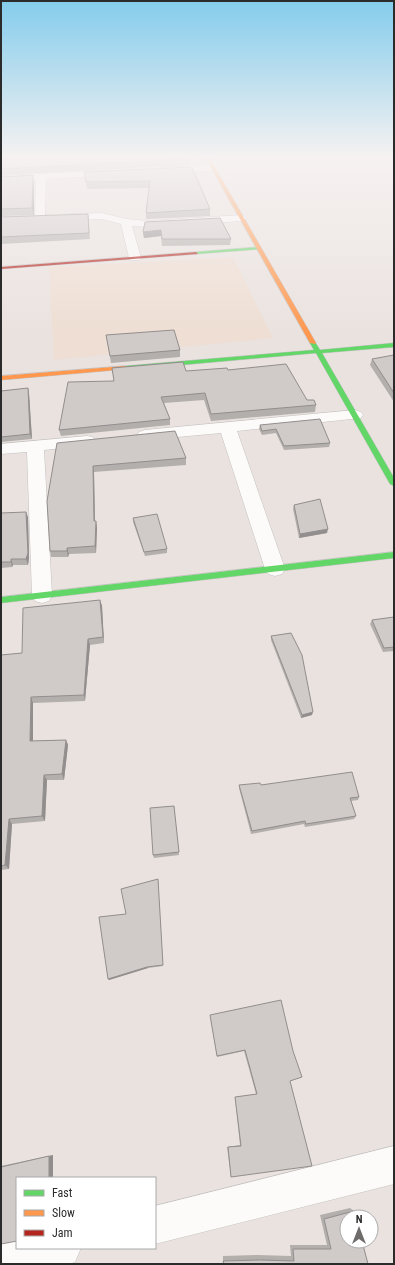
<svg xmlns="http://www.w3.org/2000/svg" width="395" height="1265" viewBox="0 0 395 1265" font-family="'Roboto Condensed',sans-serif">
  <rect width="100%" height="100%" fill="#eae2df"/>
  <path fill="#eeded3" d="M233,257L273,338L54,360L49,267Z"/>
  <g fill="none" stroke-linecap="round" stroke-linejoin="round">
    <defs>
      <path id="street" d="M213,165L216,166L217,168L216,170L163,174L159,171L163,168Z
        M114,170L118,173L117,175L46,179L45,215L102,213L126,219L148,221L242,215L247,218L242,221L148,227L132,226L141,258L139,260H131L129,258L121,224L102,219L1,223V217L35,216L36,180L1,182V176Z
        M355,410L361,412L363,415L361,418L237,431L285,569L282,574L275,576L268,574L265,569L221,433L145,440L139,438L137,435L139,432L145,430Z
        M87,436L93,437L95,441L93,445L44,450L52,595L49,601L42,603L35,601L32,595L27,452L1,454V444Z
        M394,1146V1184L155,1244V1206Z
        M17,1239V1248H81L75,1262L70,1264H1V1243Z"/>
      <path id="fast" d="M259,247L261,249L196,254L194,253L196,252Z
        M313,341L315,342L320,350L394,343V347L322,353L394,478V486L390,484L316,353L125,370L122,368L125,366L314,350L310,343Z
        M394,552V558L1,603V597Z"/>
      <path id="slow" d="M205,157H209L316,343L315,344L310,343Z
        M125,366L128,368L127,369L1,380V376Z"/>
      <path id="jam" d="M196,252L198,254L1,269V267Z"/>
    </defs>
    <use href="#street" stroke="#c3c1c1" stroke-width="1"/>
    <use href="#fast" stroke="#c3c1c1" stroke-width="1"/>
    <use href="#slow" stroke="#c3c1c1" stroke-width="1"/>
    <use href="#jam" stroke="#c3c1c1" stroke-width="1"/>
    <use href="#street" fill="#fcfbfa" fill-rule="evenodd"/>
    <use href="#fast" fill="#63d668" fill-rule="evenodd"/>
    <use href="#slow" fill="#ff974d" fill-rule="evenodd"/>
    <use href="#jam" fill="#b3261e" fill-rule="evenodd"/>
  </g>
  <path fill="#b3afad" d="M1,157L190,159V165L1,175Z
    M192,167L210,209V216L146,219V213L150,188L87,189L84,172Z
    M33,175L34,189V215L1,216V177Z
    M88,214L90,239L1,244V217Z
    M143,232L231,239L230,245L162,246L161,236L144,238Z
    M106,335L180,350V357L111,363Z
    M394,355V402L370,365L372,359Z
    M112,368L186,371L228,370L307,400L316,405L315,412L211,421L204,400L164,403L170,419V425L61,436L59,430L114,381Z
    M28,388L29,393L32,439L1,442V391Z
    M260,425L330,443L329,447L284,450L276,433L262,435L259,429Z
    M57,443L186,458V465L94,472L95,521H96L97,528L96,553L69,554L68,557H51L50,551Z
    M294,505L327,533L299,538L293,509Z
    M1,513L28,517L29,558L28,565H13L12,567L1,568Z
    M133,518L167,549V553L145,556L133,522Z
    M100,600L102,606L104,643L90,645L85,701L33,703V741L66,740L68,745L64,780H47L45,821L12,824L9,869L1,870V655L22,653Z
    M394,617V651L383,652L370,624L372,620Z
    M271,636L312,715L301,718L271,640Z
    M239,785H261L359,797L358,800L351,801L356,816L354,819L305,827L304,824L251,834L239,788Z
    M174,806L179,855L154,858L153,855Z
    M158,882L163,966L148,968L109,980L126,914Z
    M210,1015L290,1081L231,1177L227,1147L240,1145L235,1097L256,1094L244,1051L217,1057Z
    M53,1155L1,1244V1166Z
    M350,1208L354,1211L368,1264H218L223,1263V1256L258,1255L291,1256L290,1245H327L320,1215Z"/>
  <path fill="#928e8d" d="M33,175L34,189V215L32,208Z
    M161,230V236L144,238L143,232Z
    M28,388L29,393L32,439L30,434Z
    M93,466L94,472L95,528L94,521Z
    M26,512L28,517L29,558L28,565L26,559Z
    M96,521L97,528L96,553L95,546Z
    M328,529L327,533L299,538L300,534Z
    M67,548L69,554L68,557L67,551Z
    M11,559L13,565L12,567L11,562Z
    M100,600L102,606L104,643L103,637Z
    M88,639L90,645L85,701L84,695Z
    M31,697L33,703V747L30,741Z
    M313,712L312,715L301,718L302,715Z
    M66,740L68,745L64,780L62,774Z
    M44,775L47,780L45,821L42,816Z
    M9,819L12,824L9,869L5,865Z
    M147,967L148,968L109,980L108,979Z
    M53,1155V1178H49V1156Z"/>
  <path fill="#d0cbc9" stroke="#928e8d" d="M1,157H190V159L1,169Z
    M192,167L210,209L146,213L150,181L86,182L84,172Z
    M33,175L32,208L1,209V177Z
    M88,214L89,233L1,237V217Z
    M220,218L231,239H162L161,230L143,232L145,222Z
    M174,330L180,350L110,356L106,335Z
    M394,355V393L372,359Z
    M183,362L186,371L227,368L228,370L286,364L307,400H314L316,405L211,414L205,393L161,397L170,419L59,430L68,382L114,381L112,368Z
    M28,388L30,434L1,437V391Z
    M320,419L330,443L284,446L276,429L262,431L260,425Z
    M175,431L186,458L93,466L94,521H96L95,546L67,548V551H50L47,501L57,443Z
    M320,499L328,529L300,534L294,505Z
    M26,512L28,553L26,559H11V562H1V513Z
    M157,514L167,549L144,552L133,518Z
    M100,600L103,637L88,639L84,695L31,697L30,741L66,740L62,774L44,775L42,816L9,819L5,865L1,866V655L22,653L23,608Z
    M394,617V647L384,648L372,620Z
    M291,633L302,655L313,712L302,715L271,636Z
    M352,772L359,797L350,798L356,816L306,824L305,821L252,831L239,785L260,783L261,785Z
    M174,806L179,852L153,855L150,808Z
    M158,879L163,965L147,967L108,979L99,917L126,914L121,889Z
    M281,1000L293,1051L302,1077L290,1081L312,1166L231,1177L228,1147L241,1146L235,1097L257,1094L245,1050L217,1056L210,1015Z
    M49,1156V1178H17V1241L1,1244V1167Z
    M354,1211L356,1217H347V1241H362L368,1264H224L223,1261L260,1260L294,1261L293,1249H331L324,1219Z"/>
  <linearGradient id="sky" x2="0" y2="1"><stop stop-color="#84ccec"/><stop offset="0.47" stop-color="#f6f2f1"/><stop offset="1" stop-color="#f6f2f1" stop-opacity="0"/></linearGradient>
  <rect width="395" height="334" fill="url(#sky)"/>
  <rect width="395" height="1265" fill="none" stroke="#2b2b2b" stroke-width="4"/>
  <rect x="16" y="1177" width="140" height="72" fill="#ffffff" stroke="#aaaaaa"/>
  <rect x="24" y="1190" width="20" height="6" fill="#63d668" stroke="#aaaaaa"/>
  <text x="52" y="1197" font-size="12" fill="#2b2b2b">Fast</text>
  <rect x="24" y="1210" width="20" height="6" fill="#ff974d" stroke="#aaaaaa"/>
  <text x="52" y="1217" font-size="12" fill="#2b2b2b">Slow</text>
  <rect x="24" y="1230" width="20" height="6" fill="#b3261e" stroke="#aaaaaa"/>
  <text x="52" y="1237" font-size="12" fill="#2b2b2b">Jam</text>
  <g transform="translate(359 1229)"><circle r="19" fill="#ffffff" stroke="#aaaaaa"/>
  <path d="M0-3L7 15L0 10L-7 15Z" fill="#6e6b6a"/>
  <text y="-6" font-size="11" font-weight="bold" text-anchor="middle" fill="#2b2b2b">N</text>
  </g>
</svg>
